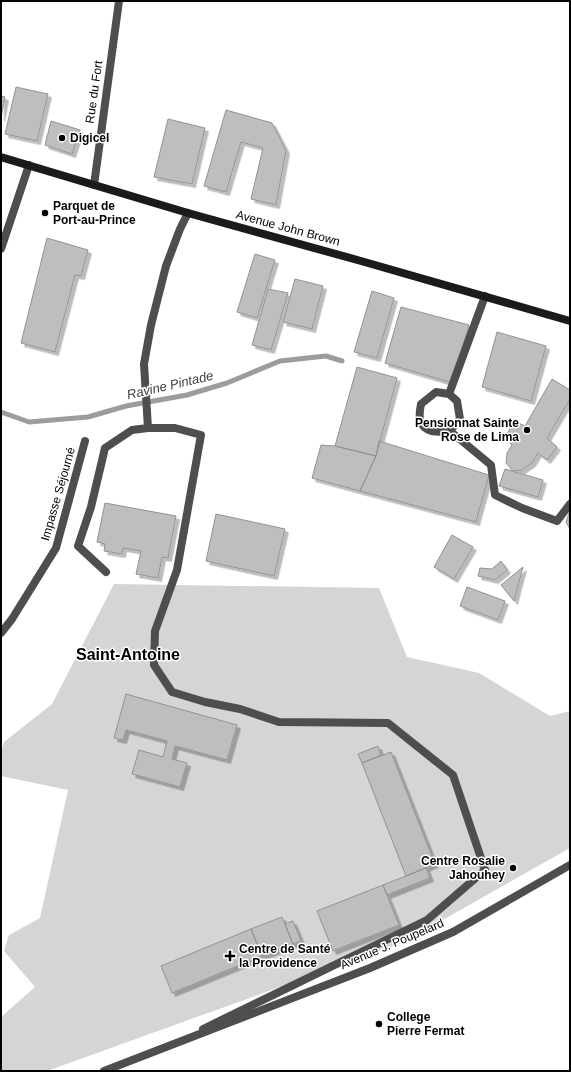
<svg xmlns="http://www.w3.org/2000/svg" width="571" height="1072" viewBox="0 0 571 1072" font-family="Helvetica,sans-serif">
  <defs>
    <filter id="shadow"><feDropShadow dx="3.5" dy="3.5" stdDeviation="0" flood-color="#0004"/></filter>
  </defs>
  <rect width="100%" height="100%" fill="#fff"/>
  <path fill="#d5d5d5" d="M114,584L379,588L407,657L479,673L550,716L570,711V848L402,943L47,1071H1V1017L35,987L4,951L9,935L40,918L68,790L1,776V753L4,742L52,704Z"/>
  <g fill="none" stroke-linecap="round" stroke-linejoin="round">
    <path stroke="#9c9c9c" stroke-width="5" d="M1,412L29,422L88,417L126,406L187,395L227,383L280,361L326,356L342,361"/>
  </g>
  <path fill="#bebebe" stroke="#929292" filter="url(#shadow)" d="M16,87L48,94L37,141L5,134Z
    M1,96L5,97L1,118Z
    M226,110L272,123L286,150L276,205L251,199L263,148L241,142L226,192L204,186Z
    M168,119L205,128L192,184L154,177Z
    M51,121L80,130L72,154L45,145Z
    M47,238L88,250L81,276L75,275L55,352L21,343Z
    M255,254L275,260L257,318L237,312Z
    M295,279L323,286L312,329L283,322Z
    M268,289L288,293L271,350L252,345Z
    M372,291L394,298L377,358L354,352Z
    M401,307L469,325L452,383L385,363Z
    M497,332L546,346L531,401L482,387Z
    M357,367L397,378L376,456L335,446Z
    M552,379L570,390V399L547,438L557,447L547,460L538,453L532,463L522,470L513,471L506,463L507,453L512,445L505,438L514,421L525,426Z
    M379,441L489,475L476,522L360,491L376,456Z
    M321,445L335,446L376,456L360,491L312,478Z
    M505,469L543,480L538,497L499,486Z
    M105,503L176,516L168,558L162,557L158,578L136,574L141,551L123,548L122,554L104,551L105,544L97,542Z
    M569,513H570V529L566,522Z
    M216,514L285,529L274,576L206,561Z
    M452,535L473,547L454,579L434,567Z
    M501,561L507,570L495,580L478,576L480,568L492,569Z
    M523,567L514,601L501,585Z
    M467,587L505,601L498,620L460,606Z
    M126,694L237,725L227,760L175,746L172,759L187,763L180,787L132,774L139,750L163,757L167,741L126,730L123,740L114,738Z
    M378,746L381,755L362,763L358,754Z
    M391,752L435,864L406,876L362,763Z
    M426,868L430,878L387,895L383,885Z
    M383,885L399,925L333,951L317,911Z
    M282,917L293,944L262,956L251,929Z
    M293,921L301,941L293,944L285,924Z
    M251,929L262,956L172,993L161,966Z"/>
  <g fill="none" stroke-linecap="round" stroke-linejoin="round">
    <path stroke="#4e4e4e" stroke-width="8" d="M1,249L29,165
      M449,394L485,296
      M148,428H175L201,435L177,570L155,631L154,665L172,692L205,702L240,709L279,722L388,723L453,775L485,870L427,920L203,1029
      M450,431L460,419L457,401L449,394L436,392L421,404C420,409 419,415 420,420C424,434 439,432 450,431L491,465L495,495L522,508L557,521L570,504
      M106,572L78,546L91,507L105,448L132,430L148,428L144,364L151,325L166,266L180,229L188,213
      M1,633L12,619L56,548L85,441"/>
    <path stroke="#4e4e4e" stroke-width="8" d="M94,185L119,1
      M104,1071L370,968L453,932L570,865"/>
    <path stroke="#1b1b1b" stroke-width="8" d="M1,157L188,213L361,261L570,321"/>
  </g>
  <g fill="#000" stroke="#fff" stroke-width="1.5">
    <circle cx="62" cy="138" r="4"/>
    <circle cx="45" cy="213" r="4"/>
    <circle cx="527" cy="430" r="4"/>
    <circle cx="513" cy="868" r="4"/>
    <path d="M228 950h4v4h4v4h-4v4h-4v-4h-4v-4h4z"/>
    <circle cx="379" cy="1024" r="4"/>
  </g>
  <g text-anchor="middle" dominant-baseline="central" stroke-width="3" stroke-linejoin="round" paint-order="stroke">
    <g font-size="12" fill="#000" stroke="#fff">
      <text transform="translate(94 92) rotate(-82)">Rue du Fort</text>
      <text transform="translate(288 228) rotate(15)">Avenue John Brown</text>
      <text transform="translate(58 494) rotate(-74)">Impasse Séjourné</text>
      <text transform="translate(392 944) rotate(-23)">Avenue J. Poupelard</text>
    </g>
    <g font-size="12" font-weight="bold" fill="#000" stroke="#fff" text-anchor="start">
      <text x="70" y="138">Digicel</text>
      <text x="53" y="206">Parquet de<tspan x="53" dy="14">Port-au-Prince</tspan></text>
      <text x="519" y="423" text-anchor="end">Pensionnat Sainte<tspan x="519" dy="14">Rose de Lima</tspan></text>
      <text x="505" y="861" text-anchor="end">Centre Rosalie<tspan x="505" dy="14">Jahouhey</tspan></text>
      <text x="239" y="949">Centre de Santé<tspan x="239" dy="14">la Providence</tspan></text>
      <text x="387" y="1017">College<tspan x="387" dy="14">Pierre Fermat</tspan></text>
    </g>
    <g font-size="13" font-style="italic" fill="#3d3d3d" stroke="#fff">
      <text transform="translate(170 385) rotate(-13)">Ravine Pintade</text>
    </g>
    <g font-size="16" font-weight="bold" fill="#000" stroke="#fff">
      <text x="128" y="654">Saint-Antoine</text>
    </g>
  </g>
  <rect width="571" height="1072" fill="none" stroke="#000000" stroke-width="4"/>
</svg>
